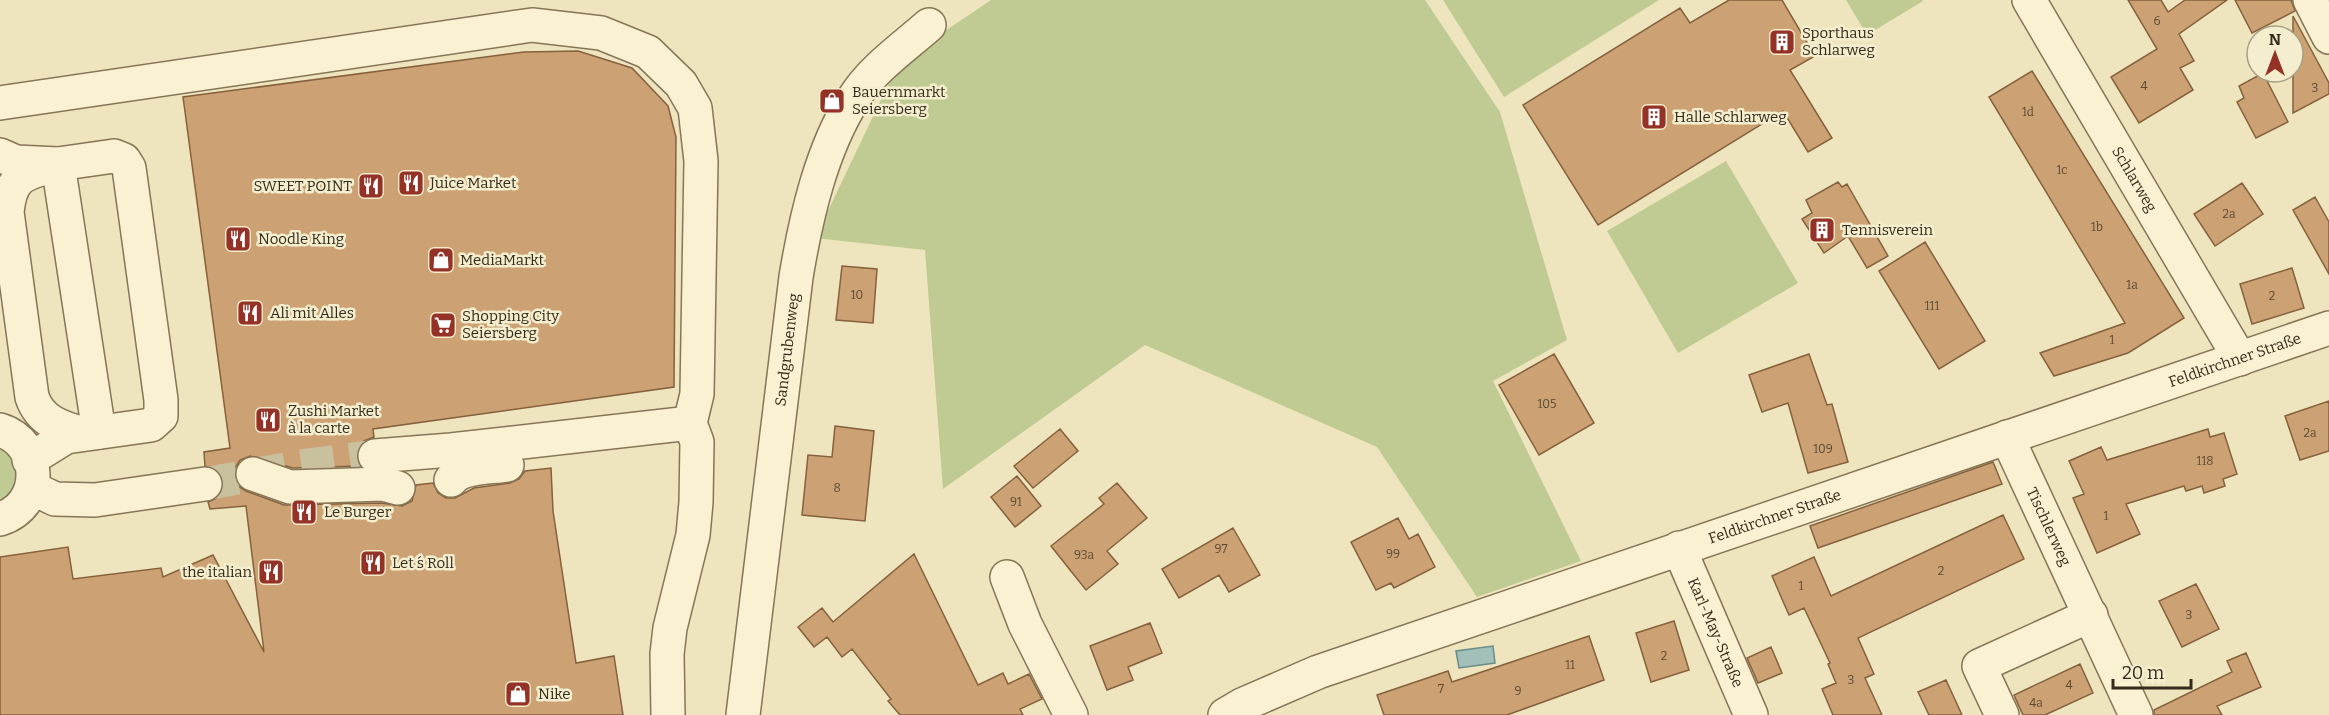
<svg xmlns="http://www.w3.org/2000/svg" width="2329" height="715" viewBox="0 0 2329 715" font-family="Bitter,serif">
  <rect width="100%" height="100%" fill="#eee5be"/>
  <path fill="#bfcb93" d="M991,0H1425L1500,112L1567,340L1493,381L1581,561L1477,597L1377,447L1145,345L943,489L925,250L815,238L899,62Z
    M1443,0H1659L1504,97Z
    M1846,0H1922L1923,1L1867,35Z
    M1726,161L1798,283L1678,353L1607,231Z
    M0,441L12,450L21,484L0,509Z"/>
  <path fill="#a2bfba" stroke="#698d88" stroke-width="1.5" d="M1493,646L1495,663L1459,668L1456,651Z"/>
  <path fill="#cca274" stroke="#85613d" stroke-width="1.5" d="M1729,0H1782L1815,56L1790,70L1832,138L1808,152L1783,111L1598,225L1523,105L1680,8L1690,23Z
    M2128,0H2161L2168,12L2185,0H2227L2179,34L2194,61L2180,68L2193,90L2139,123L2111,77L2157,49Z
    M2235,0H2291L2295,11L2252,33Z
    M2293,16L2329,83V94L2293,113Z
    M578,51L632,68L668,106L676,137L674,387L373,429L374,437L364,441L358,448L356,458L359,466L293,468L250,456L240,460L235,468V477L238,486L246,491L284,505L381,503L402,506L412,501L416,485L433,483L438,493L446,498H455L474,488L510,483L519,479L525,471L551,468L553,511L576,663L614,656L623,715H0V557L68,547L73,579L161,568L163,577L213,555L264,652L246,506L210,509L208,502L217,498L222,491L224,482L219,472L205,466L204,452L230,448L183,97L524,52Z
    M2032,71L2184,318L2128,353L2054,376L2040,353L2125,323L1989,97Z
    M2263,73L2288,122L2256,138L2237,102L2244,98L2239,86Z
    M1838,182L1842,187L1847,184L1888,256L1867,268L1848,236L1824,253L1802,219L1812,213L1806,200Z
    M2242,183L2263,214L2215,246L2194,214Z
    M2315,197L2329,222V274L2293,210Z
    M1925,242L1985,341L1939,369L1879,271Z
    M842,266L877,269L873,323L836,320Z
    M2292,268L2304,308L2252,324L2240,284Z
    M1554,354L1594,423L1539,455L1499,385Z
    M1809,354L1827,405L1832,404L1848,462L1808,473L1788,403L1762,412L1749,375Z
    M2329,401V451L2300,460L2285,416Z
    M835,426L874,431L865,521L802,515L808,455L832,457Z
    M1060,429L1078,451L1033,488L1014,466Z
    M2208,429L2210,437L2224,433L2237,474L2223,479L2225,486L2204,493L2202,486L2186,491L2184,486L2126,504L2140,534L2097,553L2073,498L2084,494L2069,461L2101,447L2107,460Z
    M1993,462L2002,484L1818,548L1810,526Z
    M1017,476L1041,506L1015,527L991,497Z
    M1117,483L1147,518L1107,551L1118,564L1086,590L1051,546L1104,504L1099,498Z
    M2003,515L2024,559L1858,638L1874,674L1865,678L1882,715H1833L1822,689L1836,683L1828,664L1830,663L1804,608L1789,615L1772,576L1814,557L1831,596Z
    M1398,518L1409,539L1418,534L1435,567L1394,588L1391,583L1376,590L1351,542Z
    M1233,528L1260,575L1229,592L1219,575L1179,598L1162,569Z
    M914,554L978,685L1003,673L1008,684L1029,674L1042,699L1020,709L1023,715H900L888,701L891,699L852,649L842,657L827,637L814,647L798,627L822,608L833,622Z
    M2196,584L2219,629L2182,647L2159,601Z
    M1674,621L1689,670L1651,682L1636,633Z
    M1150,623L1162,653L1128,667L1133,680L1107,690L1090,646Z
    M1589,636L1604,680L1507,715H1384L1377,695L1448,671L1452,682Z
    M1771,647L1782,673L1758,683L1747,658Z
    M2246,653L2261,687L2217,706L2222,715H2154V710L2232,672L2227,661Z
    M2080,664L2093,693L2045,715H2023L2014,695Z
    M1946,680L1962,715H1929L1918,692Z"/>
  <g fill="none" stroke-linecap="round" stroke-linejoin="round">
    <path stroke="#c9c09e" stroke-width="33" stroke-dasharray="33 16" stroke-linecap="butt" d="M205,484L301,466L375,456"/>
    <defs>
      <g id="minor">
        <path id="s1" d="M2029,0L2240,359"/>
        <path d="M2310,0L2329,37"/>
        <path d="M0,103L532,25L601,33L648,52L681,84L695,108L701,161L697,394L690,423L697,442L696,502L693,535L670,628L667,654L668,715"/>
        <path d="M0,155L16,162L58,164L114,156L124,160L129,168L161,400V416L151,425L66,437L29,460"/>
        <path d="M0,430C43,443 45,505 0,519"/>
        <path d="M84,434C61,428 40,421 32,397L7,212C11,174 24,174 58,164L99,432"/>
        <path id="s2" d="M2007,437L2136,715"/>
        <path d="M375,456L451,450L690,423"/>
        <path d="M253,474L290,487L383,484L398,488"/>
        <path d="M451,480C462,466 490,468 507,465"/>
        <path d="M32,488L55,499L95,500L205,484"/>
        <path id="s3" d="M1679,548L1751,715"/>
        <path d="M1007,577L1025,624L1071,715"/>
        <path id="s4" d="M743,715L796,277C806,217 821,150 854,98C871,70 904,47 929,25"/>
        <path id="s5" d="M1225,715L1242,705L1318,672L2329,328"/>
        <path d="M2002,715L1979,666L2091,615"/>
      </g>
    </defs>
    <use href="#minor" stroke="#867557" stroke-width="36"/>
    <use href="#minor" stroke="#f9f1d1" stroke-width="33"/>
  </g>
  <defs>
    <symbol id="building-square" viewBox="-11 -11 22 22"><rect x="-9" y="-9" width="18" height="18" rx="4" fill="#953227" stroke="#f5eece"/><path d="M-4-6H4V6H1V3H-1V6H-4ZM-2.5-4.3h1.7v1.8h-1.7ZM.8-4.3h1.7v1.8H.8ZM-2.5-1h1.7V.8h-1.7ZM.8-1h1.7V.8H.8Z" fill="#fff"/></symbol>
    <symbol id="shop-square" viewBox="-11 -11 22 22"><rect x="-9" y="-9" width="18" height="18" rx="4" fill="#953227" stroke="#f5eece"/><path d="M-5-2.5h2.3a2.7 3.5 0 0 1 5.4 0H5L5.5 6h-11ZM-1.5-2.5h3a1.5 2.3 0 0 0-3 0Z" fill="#fff"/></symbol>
    <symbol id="restaurant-square" viewBox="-11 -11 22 22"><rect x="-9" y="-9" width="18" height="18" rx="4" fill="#953227" stroke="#f5eece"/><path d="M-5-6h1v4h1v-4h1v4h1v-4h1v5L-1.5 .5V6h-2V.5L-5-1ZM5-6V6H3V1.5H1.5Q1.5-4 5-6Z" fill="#fff"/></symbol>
    <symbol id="supermarket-square" viewBox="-11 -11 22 22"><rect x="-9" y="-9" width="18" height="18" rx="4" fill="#953227" stroke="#f5eece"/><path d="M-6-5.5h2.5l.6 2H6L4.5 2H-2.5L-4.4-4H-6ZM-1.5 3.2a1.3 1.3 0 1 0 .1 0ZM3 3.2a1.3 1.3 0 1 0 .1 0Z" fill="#fff"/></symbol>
  </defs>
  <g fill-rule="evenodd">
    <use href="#building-square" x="1767" y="27" width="30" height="30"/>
    <use href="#shop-square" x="817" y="86" width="30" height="30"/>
    <use href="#building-square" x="1639" y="102" width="30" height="30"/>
    <use href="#restaurant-square" x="396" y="168" width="30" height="30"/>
    <use href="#restaurant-square" x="356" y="171" width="30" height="30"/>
    <use href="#building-square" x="1807" y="215" width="30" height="30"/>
    <use href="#restaurant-square" x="223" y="224" width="30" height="30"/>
    <use href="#shop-square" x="426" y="245" width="30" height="30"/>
    <use href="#restaurant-square" x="235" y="298" width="30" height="30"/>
    <use href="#supermarket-square" x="428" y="310" width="30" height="30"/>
    <use href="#restaurant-square" x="253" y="405" width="30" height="30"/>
    <use href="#restaurant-square" x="289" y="497" width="30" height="30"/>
    <use href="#restaurant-square" x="358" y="548" width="30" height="30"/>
    <use href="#restaurant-square" x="256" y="557" width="30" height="30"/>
    <use href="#shop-square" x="503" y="679" width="30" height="30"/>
  </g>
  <g text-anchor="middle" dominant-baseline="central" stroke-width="5" stroke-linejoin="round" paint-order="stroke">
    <g font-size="12" fill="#5b4932">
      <text x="2157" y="21">6</text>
      <text x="2144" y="86">4</text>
      <text x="2315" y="88">3</text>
      <text x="2028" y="112">1d</text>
      <text x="2062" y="170">1c</text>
      <text x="2229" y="214">2a</text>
      <text x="2097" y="227">1b</text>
      <text x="2132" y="285">1a</text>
      <text x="857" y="295">10</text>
      <text x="2272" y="296">2</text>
      <text x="1932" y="306">111</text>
      <text x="2112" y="340">1</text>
      <text x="1547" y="404">105</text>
      <text x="2310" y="433">2a</text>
      <text x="1823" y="449">109</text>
      <text x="2205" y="461">118</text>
      <text x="837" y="488">8</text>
      <text x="1016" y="502">91</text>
      <text x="2106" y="516">1</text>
      <text x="1221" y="549">97</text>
      <text x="1393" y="554">99</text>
      <text x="1084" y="555">93a</text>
      <text x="1941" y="571">2</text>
      <text x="1801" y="586">1</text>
      <text x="2189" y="615">3</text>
      <text x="1664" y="656">2</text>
      <text x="1570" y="665">11</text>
      <text x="1851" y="680">3</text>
      <text x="2069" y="685">4</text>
      <text x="1441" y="689">7</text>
      <text x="1518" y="691">9</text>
      <text x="2036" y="703">4a</text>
    </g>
    <g font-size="15" fill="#352b1c" stroke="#f5eece" text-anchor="start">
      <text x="1802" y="33">Sporthaus<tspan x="1802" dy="17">Schlarweg</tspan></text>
      <text x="852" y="92">Bauernmarkt<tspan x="852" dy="17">Seiersberg</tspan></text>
      <text x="1674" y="117">Halle Schlarweg</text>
      <text x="430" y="183">Juice Market</text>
      <text x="352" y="186" text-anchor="end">SWEET POINT</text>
      <text x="1842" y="230">Tennisverein</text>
      <text x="258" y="239">Noodle King</text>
      <text x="460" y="260">MediaMarkt</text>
      <text x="270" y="313">Ali mit Alles</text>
      <text x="462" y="316">Shopping City<tspan x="462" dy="17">Seiersberg</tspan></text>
      <text x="288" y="411">Zushi Market<tspan x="288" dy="17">à la carte</tspan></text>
      <text x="324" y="512">Le Burger</text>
      <text x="392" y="563">Let ́s Roll</text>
      <text x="252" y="572" text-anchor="end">the italian</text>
      <text x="538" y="694">Nike</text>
    </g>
    <g font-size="15" fill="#352b1c" stroke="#f5eece">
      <text stroke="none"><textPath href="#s1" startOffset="208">Schlarweg</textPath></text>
      <text stroke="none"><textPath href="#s4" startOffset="368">Sandgrubenweg</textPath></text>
      <text stroke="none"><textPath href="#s5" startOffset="1071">Feldkirchner Straße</textPath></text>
      <text stroke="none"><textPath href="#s5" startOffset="585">Feldkirchner Straße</textPath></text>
      <text stroke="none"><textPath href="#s2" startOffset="99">Tischlerweg</textPath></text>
      <text stroke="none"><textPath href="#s3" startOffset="92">Karl-May-Straße</textPath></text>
    </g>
  </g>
  <g transform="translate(2275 54)"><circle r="28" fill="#f5eece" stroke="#a8a087" stroke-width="1.5"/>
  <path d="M0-4.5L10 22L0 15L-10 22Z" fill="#953227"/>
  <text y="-9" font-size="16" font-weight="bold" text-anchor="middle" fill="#352b1c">N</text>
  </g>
  <path d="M2113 679v9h78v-9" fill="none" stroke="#352b1c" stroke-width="3"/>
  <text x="2122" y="679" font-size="18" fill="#352b1c" stroke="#f5eece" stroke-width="4.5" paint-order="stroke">20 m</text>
</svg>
